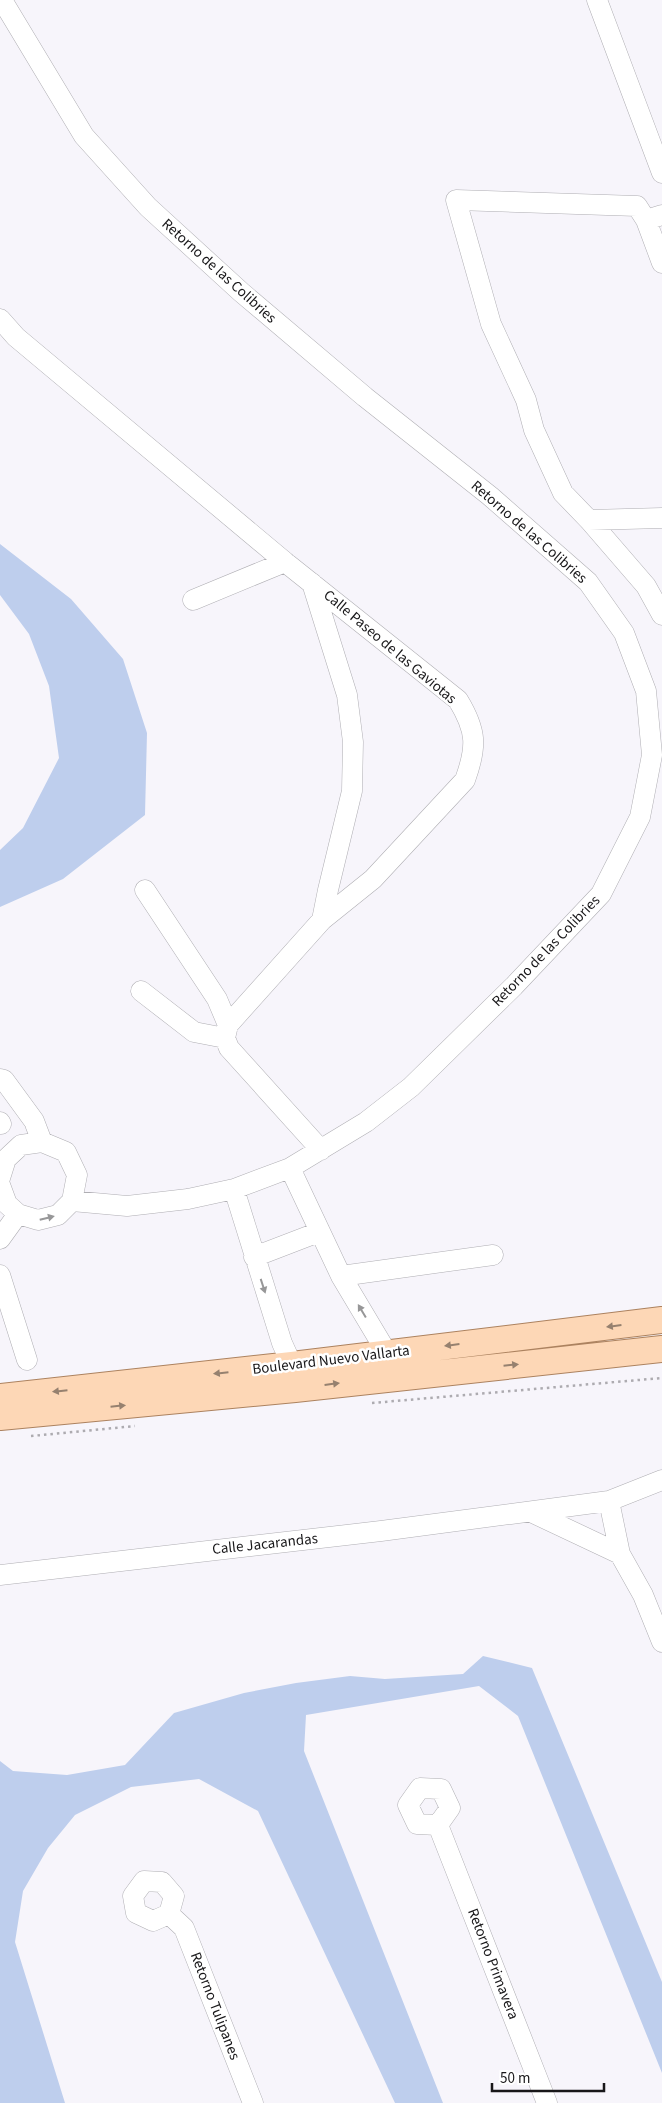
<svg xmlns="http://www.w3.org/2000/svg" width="662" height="2103" viewBox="0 0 662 2103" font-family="'Source Sans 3',sans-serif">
  <rect width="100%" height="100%" fill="#f7f5fb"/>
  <path fill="#beceed" d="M0,544L71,599L123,659L147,733L145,815L63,879L0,907V850L23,828L59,758L49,686L29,634L0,595Z
    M483,1656L532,1668L662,1982V2073L518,1716L479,1686L306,1715L304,1751L443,2103H395L258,1811L199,1779L131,1787L75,1815L48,1848L23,1891L15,1942L65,2103H0V1761L13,1771L67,1775L125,1765L174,1713L244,1693L296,1683L350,1676L385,1679L463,1674Z"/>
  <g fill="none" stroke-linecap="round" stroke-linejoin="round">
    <defs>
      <path id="minor" d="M2,0L84,136L148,207L241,292L365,397L490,496L588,582L624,633L646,691L652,755L640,817L601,894L514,986L411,1087L366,1122L290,1168L234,1189L188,1199L127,1206L72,1201
        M597,0L662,173
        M662,215L646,220L662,263
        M646,220L637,206L456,200L491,324L526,400L534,430L563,493L589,520L646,586L662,615
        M0,319L16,337L285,562L458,700C477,731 477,747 465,780L373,879L322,920L228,1025L225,1038L229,1048L321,1150
        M589,520L662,518
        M312,583L347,695L353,742L352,791L328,890L322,920
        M193,600L285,562
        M145,890L217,999L228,1025
        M141,991L194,1032L225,1038
        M0,1079L4,1080L34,1121L42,1142
        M0,1122L1,1124
        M290,1168L341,1276L387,1353L389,1367
        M0,1178L6,1159L21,1145L42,1142L66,1152L77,1175L72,1201L58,1215L38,1220L18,1214L7,1204L0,1185
        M234,1189L282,1343L292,1365L293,1377
        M0,1239L18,1214
        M254,1257L319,1232
        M0,1275L27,1360
        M341,1276L493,1255
        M609,1501L620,1554L643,1595L662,1642
        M531,1512L620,1554
        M0,1575L381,1531L609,1501L662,1480
        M420,1788L441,1789L450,1808L438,1825L417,1824L408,1805Z
        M438,1825L547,2103
        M144,1881L162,1882L174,1896L169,1914L153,1921L136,1913L133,1896Z
        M169,1914L184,1928L253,2103"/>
      <path id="major" d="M0,1397L292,1365L662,1320
        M0,1417L295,1389L662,1349"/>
    </defs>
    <use href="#minor" stroke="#afaeb3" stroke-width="21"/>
    <use href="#major" stroke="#ac825f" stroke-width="28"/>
    <path stroke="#adabb0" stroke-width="2.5" stroke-dasharray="2.5 4" stroke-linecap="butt" d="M372,1403L662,1378
      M31,1436L135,1426"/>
    <use href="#minor" stroke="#fff" stroke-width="20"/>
    <use href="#major" stroke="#fdd7b6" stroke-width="26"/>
  </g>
  <defs><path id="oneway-solid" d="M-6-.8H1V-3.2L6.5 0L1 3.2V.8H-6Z" transform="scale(1.25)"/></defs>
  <g fill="#979798">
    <use href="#oneway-solid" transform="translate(47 1218) rotate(-14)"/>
    <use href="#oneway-solid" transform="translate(263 1286) rotate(72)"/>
    <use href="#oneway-solid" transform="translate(362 1311) rotate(-121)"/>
  </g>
  <g fill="#96816f">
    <use href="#oneway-solid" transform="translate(614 1326) rotate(173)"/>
    <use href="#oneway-solid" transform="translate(452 1345) rotate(173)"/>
    <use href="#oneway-solid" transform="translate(511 1365) rotate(-6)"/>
    <use href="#oneway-solid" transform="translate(221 1373) rotate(174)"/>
    <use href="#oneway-solid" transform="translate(332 1384) rotate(-7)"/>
    <use href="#oneway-solid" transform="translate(60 1391) rotate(174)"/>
    <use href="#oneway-solid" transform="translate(118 1406) rotate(-6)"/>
  </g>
  <g text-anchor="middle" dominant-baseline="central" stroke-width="5" stroke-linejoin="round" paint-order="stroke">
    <g font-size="15" fill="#181719" stroke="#fff">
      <text transform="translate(219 271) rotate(42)">Retorno de las Colibries</text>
      <text transform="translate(529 532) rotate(41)">Retorno de las Colibries</text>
      <text transform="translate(390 647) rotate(40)">Calle Paseo de las Gaviotas</text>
      <text transform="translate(546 951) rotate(-46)">Retorno de las Colibries</text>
      <text transform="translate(331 1360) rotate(-7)">Boulevard Nuevo Vallarta</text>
      <text transform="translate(265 1544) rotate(-6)">Calle Jacarandas</text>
      <text transform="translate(493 1964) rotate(69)">Retorno Primavera</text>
      <text transform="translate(215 2006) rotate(69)">Retorno Tulipanes</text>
    </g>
  </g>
  <path d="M492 2083v8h112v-8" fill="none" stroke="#181719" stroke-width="2.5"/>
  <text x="500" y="2083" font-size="15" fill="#181719" stroke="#ffffff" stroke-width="4" paint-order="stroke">50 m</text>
</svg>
